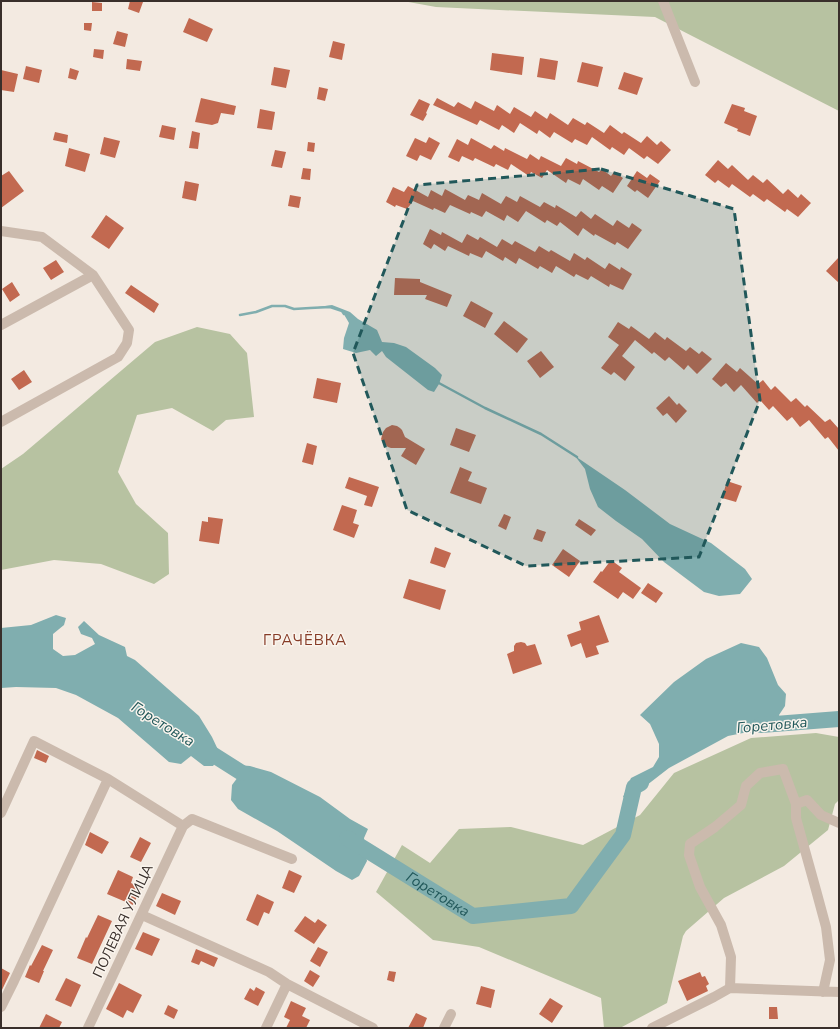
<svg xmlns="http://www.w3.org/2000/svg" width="840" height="1029" viewBox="0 0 840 1029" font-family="'Nunito Sans',sans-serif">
  <rect width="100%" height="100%" fill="#f3eae1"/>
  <path fill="#b7c2a1" d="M403,1H839V111L655,17L436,7Z
    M197,327L230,334L247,353L254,417L226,420L213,431L172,408L137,415L118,472L136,504L168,533L169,574L154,584L101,564L54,560L1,570V469L23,454L155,342Z
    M816,733L839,737V800L835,804L828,830L784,866L724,898L686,931L683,936L667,1003L620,1028H604L601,998L479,947L433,940L376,892L402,845L430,863L459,829L511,827L583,845L640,815L674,773L751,738Z"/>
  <path fill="#80aeaf" d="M332,305L350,312L358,319L377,330L382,342L394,343L406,347L435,368L442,375L439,384L434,392L428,390L386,357L382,351L376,356L370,350L356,353L343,349L344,338L349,323L342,311L330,307L311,308Z
    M575,456L625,490L670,524L711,543L745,569L752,579L740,594L719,596L704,592L664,562L642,539L616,521L598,507L590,489L585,469Z
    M56,615L66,618L64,625L53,634V649L63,656L75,655L95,644L92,638L81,634L78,627L84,621L99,635L125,647L127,656L135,660L199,716L212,737L220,754L219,758L213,766H204L191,756L181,764L169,762L118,718L76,695L56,688L16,687L1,688V628L31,625Z
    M741,643L759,647L767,658L778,685L786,694L785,706L779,715L784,730L743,733L728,736L669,768L638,792L631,800L623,797L631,778L653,767L659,757V744L650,724L640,715L674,682L706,659Z
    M228,758L238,765L250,766L271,772L320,797L350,819L368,829L364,838L365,849L367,861L359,876L352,880L336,871L277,831L238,809L231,800L232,785L238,777L234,772L226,771L222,767L224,761Z"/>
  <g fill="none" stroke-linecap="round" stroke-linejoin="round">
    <path stroke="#80aeaf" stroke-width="2.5" d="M240,315L256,312L272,306H285L294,309L310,308L330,307L342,311L344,314
      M437,382L485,408L541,434L577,457"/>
    <g stroke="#80aeaf" stroke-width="16">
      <path d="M761,725L839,719"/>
      <path d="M201,747L242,773"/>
      <path id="s1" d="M347,838L473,916L571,906L623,835L634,787L641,783"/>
    </g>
  </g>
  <path fill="#c26950" d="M130,1H138L143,2L139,13L128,9Z
    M92,2L102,3V11H92Z
    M189,18L213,29L207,42L183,32Z
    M84,23H92L91,31L84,30Z
    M117,31L128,34L125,47L113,44Z
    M333,41L345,44L342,60L329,57Z
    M94,49L104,50L103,59L93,57Z
    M492,53L524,57L522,75L490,70Z
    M540,58L558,61L555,80L537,77Z
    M127,59L142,61L140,71L126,69Z
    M582,62L603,67L598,87L577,82Z
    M26,66L42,70L39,83L23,79Z
    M274,67L290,70L286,88L271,85Z
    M70,68L79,71L76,80L68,78Z
    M1,70L18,74L14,92L1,90Z
    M624,72L643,78L637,95L618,89Z
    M319,87L328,89L325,101L317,99Z
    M201,98L236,106L234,115L221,113L218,123L212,125L195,122Z
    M437,98L454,107L458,102L471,109L475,101L494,111L497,105L510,114L514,107L531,117L535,111L547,119L550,113L568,125L573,118L585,125L587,122L604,133L610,125L622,134L624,132L641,143L647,136L657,145L661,141L671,150L658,164L647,156L644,159L629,148L624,155L612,147L610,150L592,137L587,145L575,139L572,143L554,132L550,138L539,130L537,134L520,123L514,133L502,125L499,130L480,120L477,125L433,105Z
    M419,99L430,104L426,113L427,114L423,121L410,115Z
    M732,104L745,108L744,111L757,116L750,136L737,131L738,129L724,123Z
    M260,109L275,112L272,130L257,128Z
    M162,125L176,128L174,140L159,137Z
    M192,131L200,133L198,149L189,148Z
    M55,132L68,135L67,143L53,140Z
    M104,137L120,141L115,158L100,154Z
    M429,137L440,143L431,160L420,155L417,161L406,156L415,138L426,143Z
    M471,138L491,149L494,145L504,151L505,148L527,159L530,154L539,160L541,156L561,166L566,158L577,164L578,161L599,172L602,169L611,176L614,172L623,178L613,193L602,186L599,190L583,179L580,185L568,179L566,183L547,170L542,178L531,172L529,176L511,164L508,170L496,164L494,167L475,158L473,161L462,156L459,162L448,157L457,139L468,145Z
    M308,142L315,143L314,152L307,151Z
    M69,148L90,154L85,172L65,166Z
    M275,150L286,152L282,168L271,166Z
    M718,160L728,169L732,165L748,180L753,175L763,183L767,179L783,194L788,189L798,198L801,194L811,203L798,217L787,209L785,212L767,199L764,202L753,194L750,197L732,184L729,188L718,180L715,183L705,175Z
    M303,168L311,169L310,180L301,179Z
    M9,171L24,191L1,208V176Z
    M637,171L647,178L650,174L660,181L648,198L637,190L635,192L627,186Z
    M185,181L199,184L196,201L182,198Z
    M408,186L428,197L431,190L442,196L445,189L465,200L468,195L479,200L482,193L501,204L506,196L517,202L520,196L540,207L544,202L555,208L556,205L576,217L581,211L591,219L595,214L613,226L617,220L629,228L632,223L642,230L628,249L617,242L615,245L595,234L594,236L583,228L578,236L560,222L557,226L547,220L545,223L526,211L518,222L507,215L504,221L486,211L482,217L471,212L470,214L450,205L445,213L434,208L433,210L413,201L407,209L396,205L395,207L386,202L393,187L404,192Z
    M290,195L301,197L299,208L288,206Z
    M106,215L124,228L109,249L91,237Z
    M430,229L441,235L442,232L462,243L467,234L478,240L480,237L497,247L502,239L512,245L515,241L535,252L539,246L549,252L551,250L570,261L574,253L585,260L587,257L605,269L609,263L620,270L621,267L632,274L623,290L610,284L609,287L591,276L588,280L576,274L574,277L556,266L552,273L540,266L538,269L519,258L516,264L505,257L503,261L486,251L482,258L470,253L469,256L448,246L445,251L434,244L431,249L423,244Z
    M839,257V283L826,271Z
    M56,260L64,272L51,280L43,268Z
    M395,278L420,279V282L452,295L447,307L425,299L427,295H394Z
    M12,282L20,295L10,302L2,289Z
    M131,285L159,304L154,313L125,293Z
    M471,301L493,313L485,328L463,316Z
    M504,321L528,339L517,353L494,334Z
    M618,322L629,329L631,326L649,339L655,332L665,340L667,337L686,351L690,347L699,354L702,351L712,359L697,374L688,365L684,370L669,357L665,361L654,352L652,354L635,340L622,356L635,367L625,381L614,372L611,375L601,368L619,345L608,337Z
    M541,351L554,367L540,378L527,361Z
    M726,363L737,372L740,368L758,384L763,380L771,390L775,386L791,402L796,398L805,407L807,405L825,422L830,419L839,429V451L828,437L825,439L809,420L800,427L792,417L787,421L773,406L769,410L760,400L757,403L741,385L734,392L726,383L721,387L712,379Z
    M24,370L32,382L19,390L11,379Z
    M317,378L341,383L337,403L313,398Z
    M669,396L677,405L679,403L687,411L676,423L667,413L663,416L656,408Z
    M392,425L397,426L400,428L402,430L405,437L425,449L416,465L401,456L406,448H391L388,447L383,443L381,439L383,432L386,428Z
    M456,428L476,435L469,452L450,445Z
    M307,443L317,446L313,465L302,462Z
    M460,467L472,472L468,481L487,488L481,504L450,493Z
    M349,477L379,487L372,507L364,505L367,496L345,488Z
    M727,481L742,486L736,502L722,498Z
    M342,505L357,510L353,523L359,525L354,538L333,530Z
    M504,514L511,517L506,530L498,526Z
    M208,517L223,519L219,544L199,541L202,521L208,522Z
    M579,519L596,530L591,536L575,525Z
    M537,529L546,532L542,542L533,539Z
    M435,547L451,553L445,568L430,563Z
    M563,549L580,561L569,577L552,565Z
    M611,560L622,568L619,572L641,588L633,599L623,592L618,599L593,582L601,571L602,572Z
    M409,579L446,590L440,610L403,598Z
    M648,583L663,593L656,603L641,593Z
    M599,615L609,642L596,646L599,654L586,658L581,643L571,647L567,635L581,630L579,622Z
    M521,642L525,643L527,646L535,644L542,664L513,674L507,654L514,651V646L516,643Z
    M37,750L49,756L46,763L34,758Z
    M90,832L109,842L102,854L85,845Z
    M140,837L151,843L141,862L130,857Z
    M118,870L133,877L131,883L141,888L133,905L107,894Z
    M289,870L302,876L294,893L282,888Z
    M162,893L181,901L175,915L156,906Z
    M257,894L274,902L269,914L264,912L258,926L246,920Z
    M98,915L112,921L92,964L77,958L86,937L87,938Z
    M305,916L315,923L318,919L327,925L314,944L294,931Z
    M143,932L160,939L152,956L135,949Z
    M42,945L53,950L43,971H44L39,983L25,977L30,965L31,966Z
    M318,947L328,952L320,967L310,961Z
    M196,949L218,958L214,967L201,961L199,965L191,962Z
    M1,968L10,973L1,992Z
    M310,970L320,976L313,987L304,981Z
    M389,971L396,972L394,982L387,980Z
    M700,972L702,977L705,976L709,984L706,986L708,991L687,1001L678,981Z
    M66,978L81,985L71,1007L55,1000Z
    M119,983L142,995L133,1013L127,1010L123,1018L106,1009Z
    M481,986L495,990L491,1008L476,1004Z
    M256,987L265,992L258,1006L244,999L250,988L254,991Z
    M550,998L563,1006L552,1023L539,1014Z
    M291,1001L306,1008L302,1016L310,1020L306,1028H286L290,1020L284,1017Z
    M168,1005L178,1010L174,1019L164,1014Z
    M769,1007H777L778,1019H769Z
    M416,1013L427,1018L423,1028H408Z
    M46,1014L62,1022L59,1028H39Z"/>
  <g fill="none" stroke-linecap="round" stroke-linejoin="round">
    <path stroke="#cbbaad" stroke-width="10" d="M663,1L695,82
      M1,231L42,237L93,275L129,330L127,343L118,357L1,422
      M1,325L93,275
      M1,813L34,741L108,779L183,826L192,819L292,859
      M142,915L269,972L287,984L373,1028
      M730,988L731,957L721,925L700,887L689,855L690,844L715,827L741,805L746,786L760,773L783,769L796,804
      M823,992L830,960L826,927L816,890L796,818V804L807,800L821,815L839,823
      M1,1007L14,981L108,779
      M88,1028L183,826
      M266,1028L287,984
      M444,1028L451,1014
      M652,1028L714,997L730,988L839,992"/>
  </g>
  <path fill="#21585a" fill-opacity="0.2" stroke="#21585a" stroke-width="3" stroke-dasharray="8 5" stroke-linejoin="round" d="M601,169L734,209L760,400L699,557L526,566L407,510L353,353L417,185Z"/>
  <g text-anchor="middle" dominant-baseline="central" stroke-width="3" stroke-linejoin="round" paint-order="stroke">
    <g font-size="14" fill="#392f2b" stroke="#faf4ed">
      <text transform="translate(123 921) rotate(-65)">ПОЛЕВАЯ УЛИЦА</text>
    </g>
    <g font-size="15" letter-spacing="1" fill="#863b26" stroke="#faf4ed">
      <text x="305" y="640">ГРАЧЁВКА</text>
    </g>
    <g font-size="15" font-style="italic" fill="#21585a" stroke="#faf4ed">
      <text transform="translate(163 724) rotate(32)">Горетовка</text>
      <text transform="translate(772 725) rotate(-5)">Горетовка</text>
      <text stroke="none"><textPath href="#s1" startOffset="107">Горетовка</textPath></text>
    </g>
  </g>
  <rect width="840" height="1029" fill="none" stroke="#392f2b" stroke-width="4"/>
</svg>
